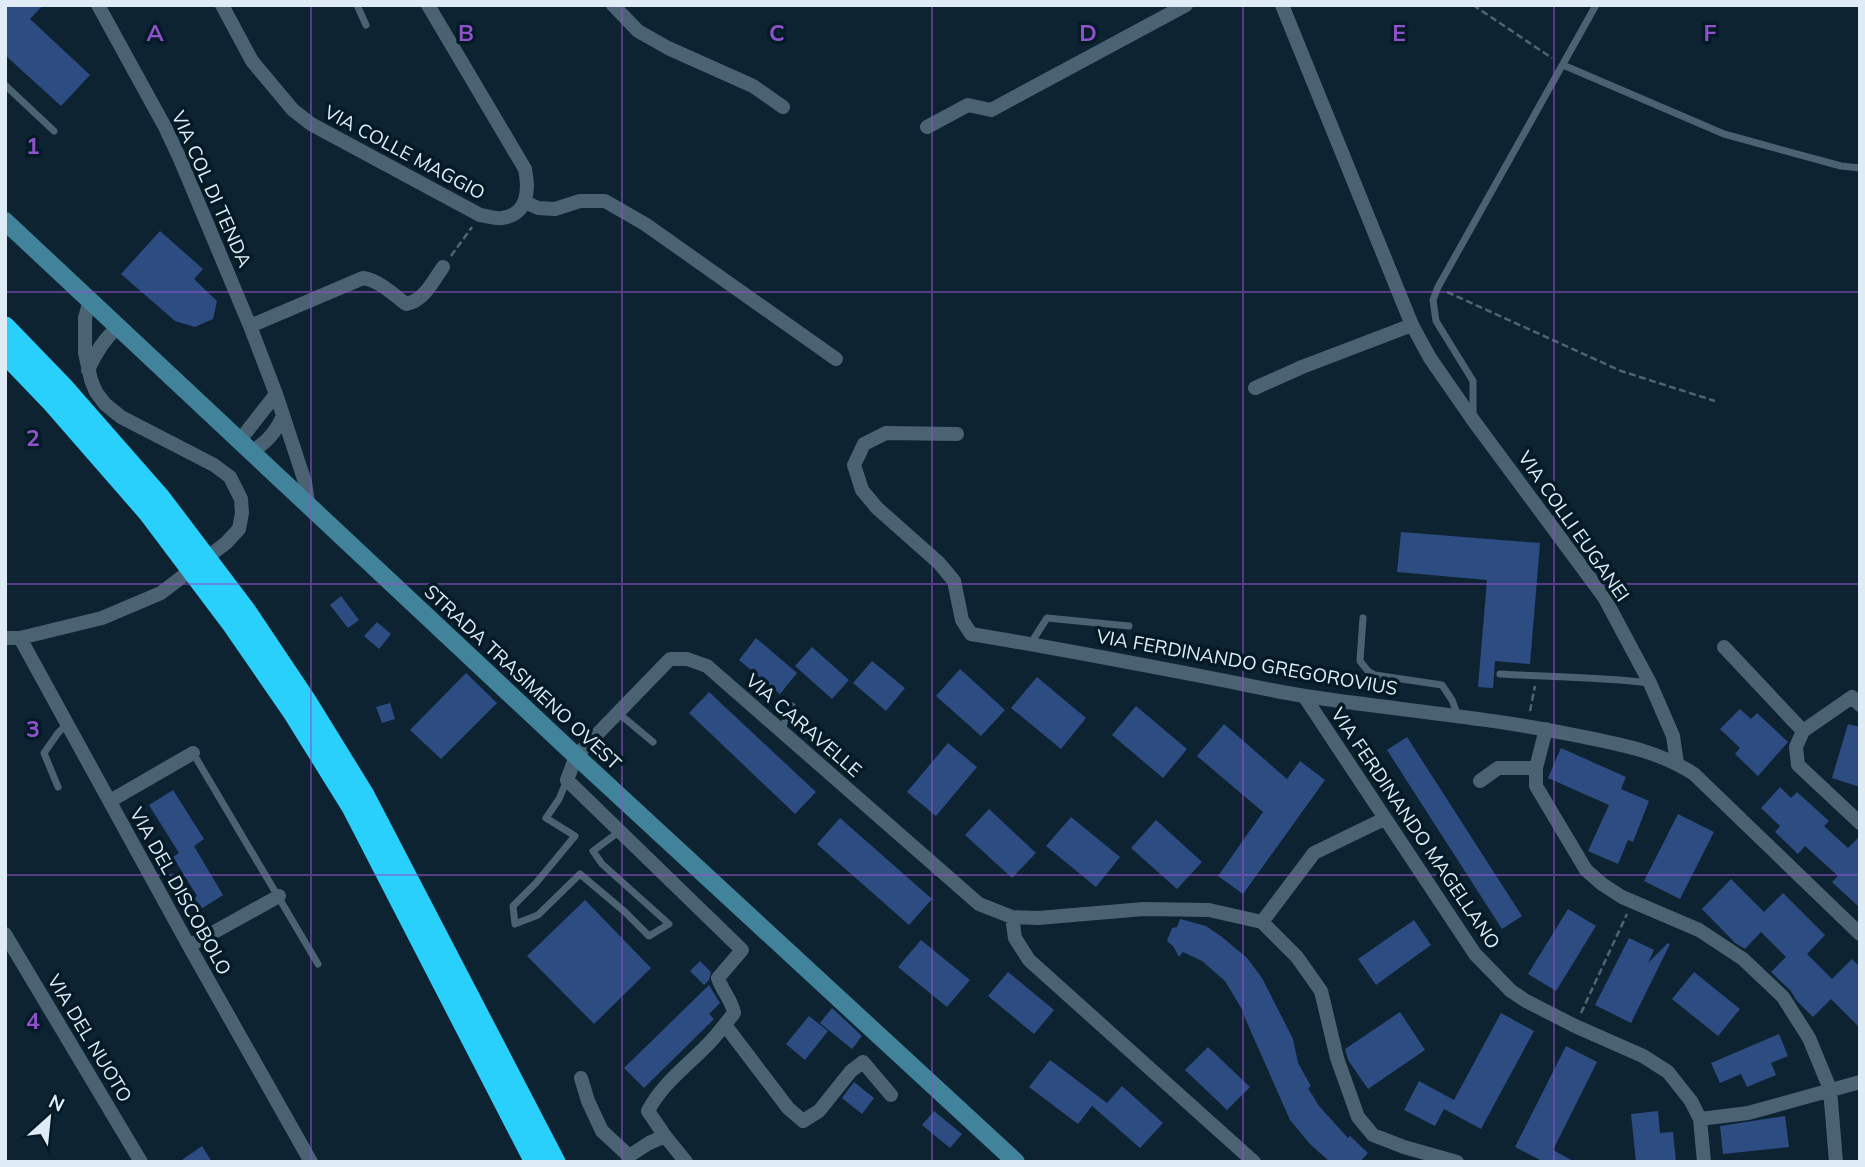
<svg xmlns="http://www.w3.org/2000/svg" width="1865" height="1167" viewBox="0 0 1865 1167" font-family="Mulish,sans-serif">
  <rect width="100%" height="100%" fill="#0e2332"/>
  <path fill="#2c4c82" d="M5,5H43L30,19L90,75L61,106L5,55Z
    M160,231L203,269L194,279L217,301L213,319L195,327L175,321L121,274Z
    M1401,532L1540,543L1530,664L1495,661L1493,688L1478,687L1487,580L1397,572Z
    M341,596L359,620L348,628L330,605Z
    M377,622L391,634L379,649L364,636Z
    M756,638L797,673L780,694L739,660Z
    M812,647L849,680L832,699L795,666Z
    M872,661L905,688L886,711L853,683Z
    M960,669L1005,710L981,736L936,696Z
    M466,673L497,703L441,759L410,730Z
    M1037,677L1086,718L1061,749L1011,708Z
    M709,692L816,792L795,814L689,713Z
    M390,703L395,719L382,723L376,707Z
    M1136,706L1187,749L1163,778L1112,735Z
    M1740,709L1751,719L1757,713L1788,742L1758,776L1735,754L1740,748L1720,729Z
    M1224,724L1287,779L1300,761L1325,780L1243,894L1218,876L1263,812L1197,756Z
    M1848,724L1860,727V787L1832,778Z
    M1407,737L1522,916L1502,929L1387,750Z
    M948,743L977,767L936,816L907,792Z
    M1561,748L1626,777L1621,789L1649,801L1633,842L1628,840L1618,864L1588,851L1609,805L1548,778Z
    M1780,787L1791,798L1797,792L1829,821L1824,826L1848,848L1860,836V908L1832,882L1838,876L1805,846L1798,854L1775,832L1780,826L1761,808Z
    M173,790L204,839L194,846L223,895L201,909L194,898L197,896L173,857L179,853L149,805Z
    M989,809L1036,853L1012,878L965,835Z
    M1678,814L1714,832L1680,899L1644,881Z
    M1071,817L1120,857L1096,887L1046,846Z
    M840,818L932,899L909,925L817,844Z
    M1156,820L1202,862L1177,889L1131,848Z
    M1731,879L1764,912L1783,893L1825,935L1807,954L1832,979L1852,959L1860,967V1028L1831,999L1813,1017L1797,1001L1790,990L1771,972L1786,957L1761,932L1745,949L1735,943L1702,909Z
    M585,900L651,968L594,1024L527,956Z
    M1568,909L1596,926L1556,991L1528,974Z
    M1180,919L1206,926L1222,937L1247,958L1262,978L1293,1039L1298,1063L1311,1086L1308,1088L1319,1106L1348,1138L1350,1136L1368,1153L1360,1162H1330L1310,1144L1290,1120L1245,1018L1243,1011L1225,981L1202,961L1183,952L1179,957L1173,946L1167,941L1172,928L1177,927Z
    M1414,920L1431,945L1376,985L1358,959Z
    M1629,938L1654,950L1648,963L1668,943L1670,944L1631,1023L1595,1005Z
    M921,940L970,980L947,1007L898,967Z
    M700,961L711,972L709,980L704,985L690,971Z
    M1008,972L1054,1010L1034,1034L988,996Z
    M1694,972L1740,1009L1718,1036L1672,999Z
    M709,985L720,1003L709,1014L714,1019L644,1088L624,1068Z
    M832,1008L862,1036L852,1049L820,1023Z
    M1400,1012L1425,1050L1368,1089L1348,1060L1345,1049Z
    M1501,1013L1534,1031L1481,1129L1444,1109L1435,1126L1404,1110L1419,1081L1454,1100Z
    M809,1016L828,1031L805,1060L786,1044Z
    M1779,1034L1788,1056L1771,1063L1776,1075L1747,1087L1741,1074L1720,1083L1711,1063Z
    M1566,1046L1597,1062L1553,1150L1575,1162H1544L1515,1147Z
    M1208,1047L1250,1087L1227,1110L1185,1070Z
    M1050,1060L1107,1103L1122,1086L1163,1123L1140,1148L1092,1106L1078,1124L1029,1087Z
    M854,1082L874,1098L862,1114L842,1098Z
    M934,1111L962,1134L950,1148L922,1125Z
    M1658,1111L1660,1133L1673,1132L1676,1162H1636L1631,1114Z
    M1785,1116L1789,1147L1723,1154L1720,1126Z
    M202,1146L212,1162H179Z"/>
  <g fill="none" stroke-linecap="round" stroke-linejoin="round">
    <path stroke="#516371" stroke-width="2.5" stroke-dasharray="7 3.5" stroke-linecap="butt" d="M1473,5L1552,58
      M451,256L472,227
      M1447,292L1621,371L1715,401
      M1530,711L1535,686
      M1581,1013L1627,914"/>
    <path stroke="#4b6272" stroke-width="7" d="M357,5L366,25
      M1563,65L1724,134L1841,166L1860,168
      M5,85L54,131
      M1473,416V381L1436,321L1433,300L1438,287L1596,5
      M1363,618L1360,661L1368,671L1375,675L1442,685L1452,700L1458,716
      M1031,643L1047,618L1129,626
      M1500,674C1550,677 1600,677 1649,683
      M617,712L653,742
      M781,730L792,706
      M193,753L318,964
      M567,780L559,799L546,818L575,836L536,883L513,906L515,924L538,915L580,874L625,912L649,936L669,924L602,864L593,851L620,831
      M58,787L44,753L58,733L67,724"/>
    <path stroke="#4b6272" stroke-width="14" d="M98,5L165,127L180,159L250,326L276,394L305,482L308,503
      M222,5L252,61L293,110L311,124L480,215C487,216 496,219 502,218C529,214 529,189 525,169L428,5
      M613,5L638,31L668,48L753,86L783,107
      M1282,5L1412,325L1430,358L1473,420L1604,597L1650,683L1673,736L1677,763
      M927,127L968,105L991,110L1186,5
      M525,202L538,208L555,209L580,201H605L645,224L836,359
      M250,326L363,278C379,280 394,295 406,304C424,301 433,281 443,267
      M88,370C96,352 104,339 118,327
      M1255,388L1302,367L1412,325
      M957,434L886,433L864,444L854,465L862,490L877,508L939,563L954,581L962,620L971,634C1050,647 1128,662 1206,677C1239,683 1272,691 1305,696C1397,710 1488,717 1579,736C1619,744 1659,751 1694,774L1860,934
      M240,440L276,394
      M252,451C267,443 276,432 283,416
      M5,638H20L102,618L161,593L226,543L239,529L242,513L241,499L230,477L214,465L121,417L105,404L96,392L91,380L85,353V318L90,300
      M20,638L189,946L311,1162
      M1724,647L1803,731
      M1304,696L1475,954L1511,991L1526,1001L1575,1026L1643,1056L1668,1072L1691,1101L1700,1119L1704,1162
      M1860,705L1852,697L1803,731L1796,747L1798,765L1860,823
      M1546,729L1536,768V786L1586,870L1602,884L1622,897L1699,930L1743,959L1783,997L1809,1038L1830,1089L1836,1162
      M1480,781L1498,768H1536
      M110,801L193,753
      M1012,917L1015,938L1029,960L1254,1162
      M1262,922L1297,957L1321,991L1337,1058L1358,1117L1373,1135L1404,1147L1457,1162
      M1262,922L1314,853L1384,819
      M5,934L141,1162
      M189,946L279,896
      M725,1025L788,1108L803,1121L819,1111L851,1071L863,1062L891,1095
      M581,1078L588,1101L602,1131L629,1156L649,1143L665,1136L648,1111C663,1082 691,1063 712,1040C720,1031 727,1022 734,1013C732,1000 722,991 718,978L742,950L567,780L576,756L670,659H687L707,666L979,904L1012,917L1038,918L1144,909L1209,910L1262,922
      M1700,1119L1748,1113L1860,1082
      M665,1136L686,1162"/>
    <path stroke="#40839b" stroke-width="18" d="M5,221L576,756L1016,1162"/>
    <path stroke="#28d0fb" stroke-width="21" d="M5,327L62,386L161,499L245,610L306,701L364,795L555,1162
      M5,353L53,403L148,512L233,625L293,712L352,807L535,1162"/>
  </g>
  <path fill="none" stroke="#8f52ca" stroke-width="2" stroke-opacity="0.55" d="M311,5V1162M622,5V1162M932,5V1162M1243,5V1162M1554,5V1162M5,292H1860M5,584H1860M5,875H1860"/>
  <g text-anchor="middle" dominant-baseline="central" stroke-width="7" stroke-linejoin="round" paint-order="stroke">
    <g font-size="19" fill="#dfecf6" stroke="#051a27">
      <text transform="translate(405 152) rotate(28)">VIA COLLE MAGGIO</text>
      <text transform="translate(212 189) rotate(66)">VIA COL DI TENDA</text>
      <text transform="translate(1574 526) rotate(55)">VIA COLLI EUGANEI</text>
      <text transform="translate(1247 662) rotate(10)">VIA FERDINANDO GREGOROVIUS</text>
      <text transform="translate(523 677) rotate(43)">STRADA TRASIMENO OVEST</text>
      <text transform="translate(804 725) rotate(41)">VIA CARAVELLE</text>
      <text transform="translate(1416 828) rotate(56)">VIA FERDINANDO MAGELLANO</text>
      <text transform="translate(181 891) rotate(61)">VIA DEL DISCOBOLO</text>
      <text transform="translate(90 1038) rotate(59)">VIA DEL NUOTO</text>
    </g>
  </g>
  <g font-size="23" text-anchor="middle" font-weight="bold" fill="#8f52ca" stroke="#051a27" stroke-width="7" stroke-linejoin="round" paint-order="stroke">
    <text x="155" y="41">A</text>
    <text x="466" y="41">B</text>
    <text x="777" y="41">C</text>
    <text x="1088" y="41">D</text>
    <text x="1399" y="41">E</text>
    <text x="1710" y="41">F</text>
    <text x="33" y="154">1</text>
    <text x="33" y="446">2</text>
    <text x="33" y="737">3</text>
    <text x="33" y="1029">4</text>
  </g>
  <rect width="1865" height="1167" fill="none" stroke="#dfecf6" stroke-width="14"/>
  <g transform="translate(49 1118) rotate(27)" stroke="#051a27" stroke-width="5" paint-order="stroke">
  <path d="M0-5L12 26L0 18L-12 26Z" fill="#dfecf6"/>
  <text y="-10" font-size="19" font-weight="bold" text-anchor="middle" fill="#dfecf6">N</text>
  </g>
</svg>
